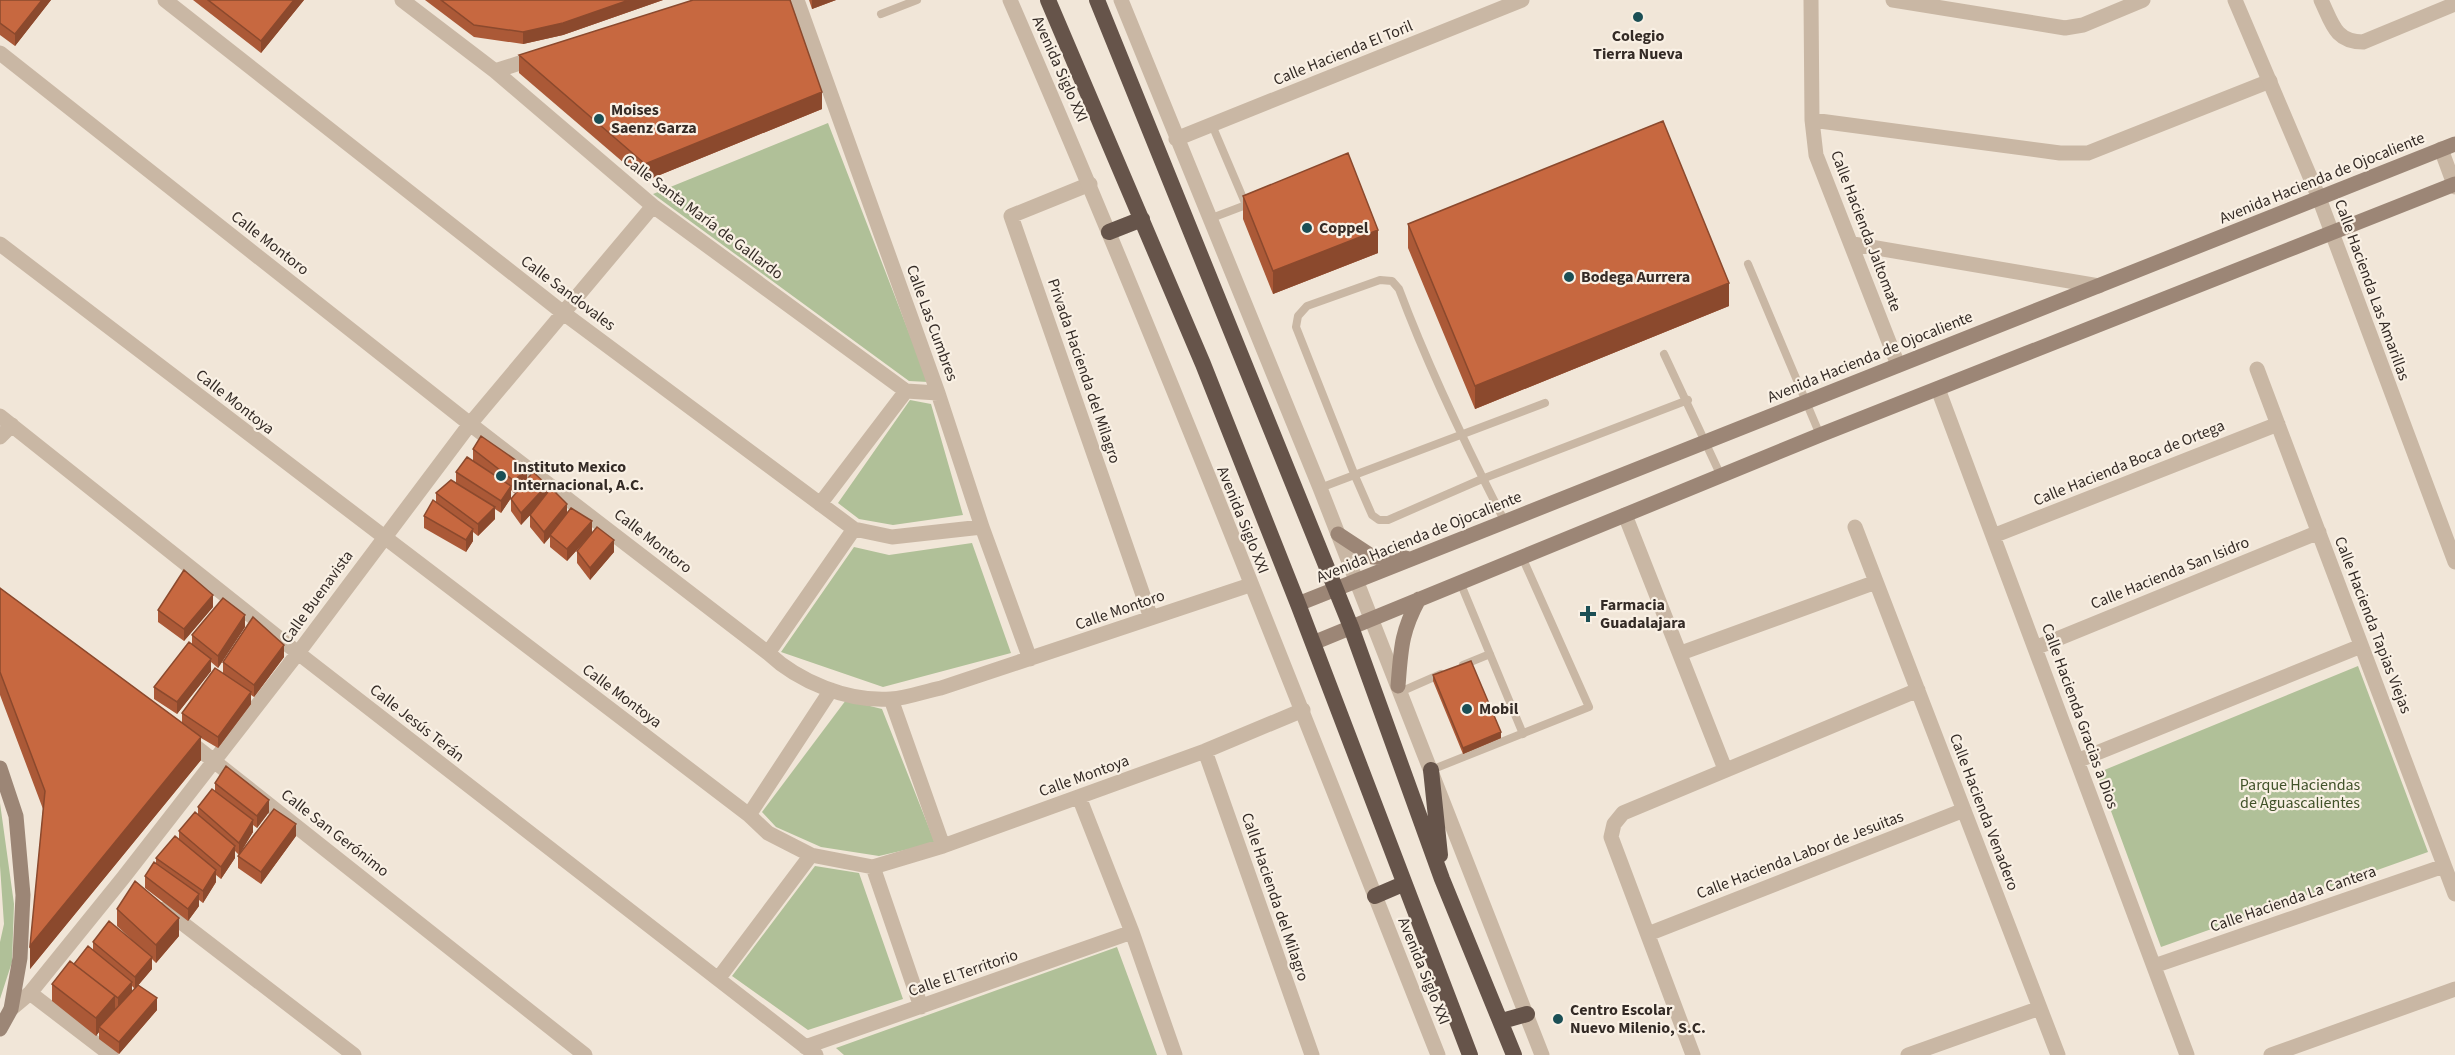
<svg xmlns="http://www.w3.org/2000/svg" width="2455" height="1055" viewBox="0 0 2455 1055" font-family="'Source Sans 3',sans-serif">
  <rect width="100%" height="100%" fill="#f1e6d8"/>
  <path fill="#b0c098" d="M828,123L928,382L909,381L653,194Z
    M910,400L931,404L963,515L893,525L859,519L838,503Z
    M972,543L1011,653L883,687L781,652L854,547L889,555Z
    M2358,666L2428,852L2161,947L2097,773Z
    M846,700L882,709L935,843L879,856L821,847L776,827L762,812Z
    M0,803L14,904L12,962L0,999V942L4,924L0,866Z
    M815,866L859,873L903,999L808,1030L732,976Z
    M1117,947L1157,1055H844L836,1048Z"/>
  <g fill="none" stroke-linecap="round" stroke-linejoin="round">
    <path stroke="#c9b7a4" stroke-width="8" d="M881,14L917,0
      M1209,219L1246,205L1212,125
      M1748,264L1820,435
      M1664,354L1721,476
      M1320,488L1545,403
      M1505,522C1466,446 1429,369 1399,289L1392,281L1380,280L1307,306L1298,316L1296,327L1355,476L1372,515L1379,520H1388L1482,479L1688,400
      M1460,582L1523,734
      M1463,665L1490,654
      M1400,692L1441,674
      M1431,770L1589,707L1522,557"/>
    <path stroke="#c9b7a4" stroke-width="15" d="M165,0L562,312L854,529L892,537L982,527
      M402,0L495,71L653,206L906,391L938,393
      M797,0L938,393L982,527L1030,659
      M1811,0L1812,120L1816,155L1898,365
      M1893,0L2065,28L2083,25L2143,0
      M2321,0C2332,23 2335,42 2363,42L2455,4
      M0,53L470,424L768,653C799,682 848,702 891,699C908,698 925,691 941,688L1250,585
      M495,71L538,57
      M1812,120L2060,153H2088L2270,81
      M2441,149L2455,187
      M1090,184L1011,216L1151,618
      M0,244L749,815L768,833L811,855L873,867L943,846L1205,751L1303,710
      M1853,244L2099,286
      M2257,369L2455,894
      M1938,389L2187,1055
      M0,416L298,653L816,1055
      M0,437L12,425
      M820,504L906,391
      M1625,515L1725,769
      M1855,527L2058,1055
      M1993,536L2278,424
      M2035,648L2319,532
      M768,653L854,529
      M1681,653L1876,582
      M891,699L943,846
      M186,739L585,1055
      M1205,751L1312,1055
      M2077,761L2361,646
      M1079,797L1132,932L1175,1055
      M749,815L831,690
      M873,867L921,1007
      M164,909L354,1055
      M1648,934L1964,810
      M2154,966L2444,866
      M718,979L811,855
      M30,993L111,1055
      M11,1009L30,993L123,878L298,653L470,424L653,206
      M805,1047L1132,932
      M1693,1055L1611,837L1614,824L1623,813L1918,690
      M1908,1055L2040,1008
      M2271,1055L2455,989"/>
    <path stroke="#c9b7a4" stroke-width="15" d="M1010,0C1161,348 1298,702 1438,1055
      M1121,0L1320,488L1542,1055
      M2235,0L2319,198L2455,562
      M1176,139L1522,0"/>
    <path stroke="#9c8676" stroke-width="15" d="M1338,534L1373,557L1406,558
      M1298,604L2455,144
      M1313,643L1820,435L2455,184
      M1398,686C1401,649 1401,632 1419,599
      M0,768L16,816L23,895L20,958L11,1009L0,1029"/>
    <path stroke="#66544a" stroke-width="16" d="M1048,0L1203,364L1298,604L1470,1055
      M1097,0L1351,627L1442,879L1514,1055
      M1109,232L1142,219
      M1431,770L1440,855
      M1375,896L1403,884
      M1502,1021L1527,1014"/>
  </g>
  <path fill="#ab5937" d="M0,0H51L15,46L0,35Z
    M193,0H304L261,53Z
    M425,0H663L563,35L523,44L474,37Z
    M809,0H836L812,9Z
    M519,55L822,109L645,181L519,73Z
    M1243,196L1378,253L1273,294L1243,219Z
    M1408,224L1729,306L1475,409L1408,248Z
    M473,449L527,479L547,494L567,514L592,533L614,552L590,580L577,563V551L587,539L567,561L550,547V537L544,544L530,527V515L521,525L511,511V499L525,483L514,493L511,490V498L501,513L495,509V519L478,536L473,532V541L466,552L424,528V516L436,503V493L456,483V472L473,461Z
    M0,588L182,723V713L223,673V662L284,657L254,697L251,695V704L218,748L201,738V760L30,969L43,809L0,695Z
    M213,607L184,641L158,622V610Z
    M245,627L218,668L211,662V671L177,714L154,699V687L192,645V635Z
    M1433,675L1501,738L1463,754L1433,681Z
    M215,783L269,812L257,828L253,825V832L239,855L235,851V858L221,879L216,875V882L203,903L199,900V906L188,921L145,888V876L156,864V858L179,840V831L198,815V807L215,792Z
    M296,836L261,884L238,868V856Z
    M117,909L179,936L156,963L152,959V969L135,989L132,986V992L157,1010L119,1054L99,1039V1032L96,1036L52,1001V984L74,964L93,950V942L132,940L117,926Z"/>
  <path fill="#8b492d" d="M42,0H51L15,46V34Z
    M294,0H304L261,53V41Z
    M629,0H663L563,35L523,44V32Z
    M812,0H836L812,9Z
    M822,92V109L645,181V164Z
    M1378,230V253L1273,294V271Z
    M1729,283V306L1475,409V386Z
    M527,468V480L514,493V481Z
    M547,485V497L521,525V513Z
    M511,486V498L501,513V501Z
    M567,504V516L544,544V532Z
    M495,507V519L478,536V524Z
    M592,521V533L567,561V549Z
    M473,529V541L466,552V540Z
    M614,540V552L590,580V568Z
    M213,595V607L184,641V629Z
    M245,615V627L218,668V656Z
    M284,645V657L254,697V685Z
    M211,659V671L177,714V702Z
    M251,692V704L218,748V737Z
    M1501,732V738L1463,754V748Z
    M201,737V760L30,969V946Z
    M269,800V812L257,828V816Z
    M253,820V832L239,855V843Z
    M296,824V836L261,884V872Z
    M235,846V858L221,879V867Z
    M216,870V882L203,903V891Z
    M199,894V906L188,921V909Z
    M179,918V936L156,963V945Z
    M152,957V969L135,989V977Z
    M132,982V994L118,1010V998Z
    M115,996V1013L99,1027V1032L96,1036V1018Z
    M157,998V1010L119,1054V1042Z"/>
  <path fill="#c76840" stroke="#8b492d" stroke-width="1.5" d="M0,0H42L15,34L0,23Z
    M208,0H294L261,41Z
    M441,0H629L563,23L523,32L474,25Z
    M693,0H790L822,92L645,164L519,55Z
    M1663,121L1729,283L1475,386L1408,224Z
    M1348,153L1378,230L1273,271L1243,196Z
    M481,436L527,468L514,481L473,449Z
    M467,457L511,486L501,501L456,472Z
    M533,472L547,485L521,513L511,499Z
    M451,480L495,507L478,524L436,493Z
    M551,488L567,504L544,532L530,515Z
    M433,500L473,529L466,540L424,516Z
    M571,508L592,521L567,549L550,535Z
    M597,527L614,540L590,568L577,551Z
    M184,570L213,595L184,629L158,610Z
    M0,588L201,737L30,946L45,791L0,672Z
    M223,598L245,615L218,656L192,635Z
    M253,617L284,645L254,685L223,662Z
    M189,642L211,659L177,702L154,687Z
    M1471,661L1501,732L1463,748L1433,675Z
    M215,668L251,692L218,737L182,713Z
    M226,766L269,800L257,816L215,783Z
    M212,789L253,820L239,843L198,807Z
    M274,809L296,824L261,872L238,856Z
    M195,812L235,846L221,867L179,831Z
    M175,836L216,870L203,891L156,858Z
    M154,862L199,894L188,909L145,876Z
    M135,881L179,918L156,945L117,909Z
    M109,921L152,957L135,977L93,942Z
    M88,946L132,982L118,998L74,964Z
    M70,961L115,996L96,1018L52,984Z
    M138,985L157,998L119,1042L99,1027Z"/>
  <g fill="#1b4f55" stroke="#f9f0e4" stroke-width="2">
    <circle cx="1638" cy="17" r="6"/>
    <circle cx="599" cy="119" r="6"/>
    <circle cx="1307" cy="228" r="6"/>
    <circle cx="1569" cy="277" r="6"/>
    <circle cx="501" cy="476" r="6"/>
    <path d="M1585 605h6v6h6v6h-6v6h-6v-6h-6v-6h6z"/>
    <circle cx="1467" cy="709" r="6"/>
    <circle cx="1558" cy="1019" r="6"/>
  </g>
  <g text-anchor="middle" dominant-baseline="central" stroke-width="4.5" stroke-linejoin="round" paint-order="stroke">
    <g font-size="16" font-weight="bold" fill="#342b26" stroke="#f9f0e4" text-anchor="start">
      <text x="1638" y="36" text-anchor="middle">Colegio<tspan x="1638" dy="18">Tierra Nueva</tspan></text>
      <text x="611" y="110">Moises<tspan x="611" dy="18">Saenz Garza</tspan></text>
      <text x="1319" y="228">Coppel</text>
      <text x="1581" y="277">Bodega Aurrera</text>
      <text x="513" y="467">Instituto Mexico<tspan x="513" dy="18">Internacional, A.C.</tspan></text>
      <text x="1600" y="605">Farmacia<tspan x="1600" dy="18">Guadalajara</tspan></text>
      <text x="1479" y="709">Mobil</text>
      <text x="1570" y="1010">Centro Escolar<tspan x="1570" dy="18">Nuevo Milenio, S.C.</tspan></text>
    </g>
    <g font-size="16" fill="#342b26" stroke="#f9f0e4">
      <text transform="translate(1343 53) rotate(-22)">Calle Hacienda El Toril</text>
      <text transform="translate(1060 69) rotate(66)">Avenida Siglo XXI</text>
      <text transform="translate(2322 178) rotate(-22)">Avenida Hacienda de Ojocaliente</text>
      <text transform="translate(703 217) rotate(37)">Calle Santa María de Gallardo</text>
      <text transform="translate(1866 231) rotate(69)">Calle Hacienda Jaltomate</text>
      <text transform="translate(270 243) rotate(38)">Calle Montoro</text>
      <text transform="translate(2372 290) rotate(70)">Calle Hacienda Las Amarillas</text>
      <text transform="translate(568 293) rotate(37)">Calle Sandovales</text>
      <text transform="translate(932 323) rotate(70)">Calle Las Cumbres</text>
      <text transform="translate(1870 357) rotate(-22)">Avenida Hacienda de Ojocaliente</text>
      <text transform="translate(1084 371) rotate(71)">Privada Hacienda del Milagro</text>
      <text transform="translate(235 402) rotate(38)">Calle Montoya</text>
      <text transform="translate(2129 463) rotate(-22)">Calle Hacienda Boca de Ortega</text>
      <text transform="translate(1243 520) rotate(68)">Avenida Siglo XXI</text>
      <text transform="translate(1419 537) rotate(-22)">Avenida Hacienda de Ojocaliente</text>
      <text transform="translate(653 541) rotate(38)">Calle Montoro</text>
      <text transform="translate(2170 573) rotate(-22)">Calle Hacienda San Isidro</text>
      <text transform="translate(317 597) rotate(-54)">Calle Buenavista</text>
      <text transform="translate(1120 610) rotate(-19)">Calle Montoro</text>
      <text transform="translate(2373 625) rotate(69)">Calle Hacienda Tapias Viejas</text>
      <text transform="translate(622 696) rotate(37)">Calle Montoya</text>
      <text transform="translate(2080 716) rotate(70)">Calle Hacienda Gracias a Dios</text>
      <text transform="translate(417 723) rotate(38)">Calle Jesús Terán</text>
      <text transform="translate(1084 776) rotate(-20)">Calle Montoya</text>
      <text transform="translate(1984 812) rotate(69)">Calle Hacienda Venadero</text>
      <text transform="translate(335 833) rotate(38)">Calle San Gerónimo</text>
      <text transform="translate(1800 855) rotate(-21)">Calle Hacienda Labor de Jesuitas</text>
      <text transform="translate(1275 897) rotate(71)">Calle Hacienda del Milagro</text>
      <text transform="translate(2293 899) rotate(-19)">Calle Hacienda La Cantera</text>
      <text transform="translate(1424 971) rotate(68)">Avenida Siglo XXI</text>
      <text transform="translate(963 973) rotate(-19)">Calle El Territorio</text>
    </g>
    <g font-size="16" fill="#415229" stroke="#f9f0e4">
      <text x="2300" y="785">Parque Haciendas<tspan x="2300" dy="18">de Aguascalientes</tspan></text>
    </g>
  </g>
</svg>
